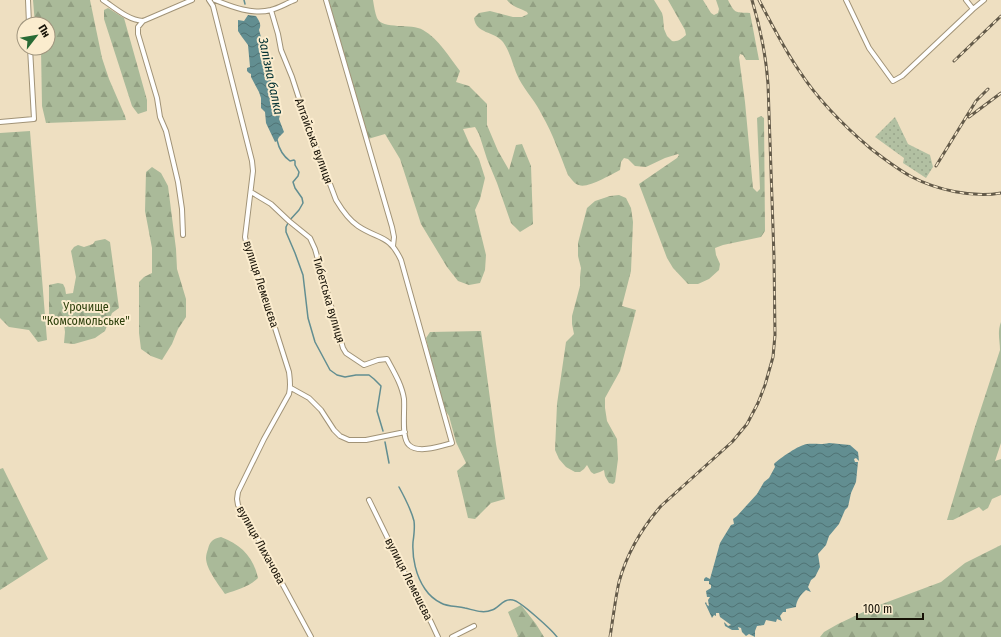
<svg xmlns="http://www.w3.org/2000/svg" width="1001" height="637" viewBox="0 0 1001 637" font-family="'Fira Sans Condensed',sans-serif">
  <defs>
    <pattern id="grass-dots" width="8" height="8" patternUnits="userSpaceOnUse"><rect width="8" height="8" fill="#b2c0a2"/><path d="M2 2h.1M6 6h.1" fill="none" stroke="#98a48a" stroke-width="1.8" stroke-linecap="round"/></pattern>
    <pattern id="forest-firs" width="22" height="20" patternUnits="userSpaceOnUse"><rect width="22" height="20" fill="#aaba99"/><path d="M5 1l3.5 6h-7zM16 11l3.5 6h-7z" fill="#929f82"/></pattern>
    <pattern id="water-waves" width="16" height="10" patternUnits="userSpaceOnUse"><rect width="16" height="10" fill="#628e91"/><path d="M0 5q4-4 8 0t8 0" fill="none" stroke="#507374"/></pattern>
  </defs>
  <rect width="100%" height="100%" fill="#eedfc1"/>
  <path fill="url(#grass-dots)" d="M895,117L908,144L930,155L933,167L926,178L903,163L904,158L875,137Z"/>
  <path fill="url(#forest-firs)" d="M33,0H90L102,58L109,79L125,116L126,120L46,123L42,106L41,48H48V24H35Z
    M328,0H373C374,6 375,13 377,18C382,30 412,23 423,30C439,39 449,57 460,71L456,82L469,86L487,104V125L498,151L509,170L516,145L522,144L531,166L533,224L520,232L511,223L497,183L487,159L479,134L475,127L463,129L470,145L479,159L485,178L480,199L475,210L486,255L485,270L480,283L469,285L458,281L447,267L421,224L400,159L385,134L368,139Z
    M507,0H654L662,13L663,17L664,29L667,36L672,41C678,42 681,39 686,35L685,30L668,0H703L711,13L714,15L718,13L719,9L716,0H728C735,14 735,12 750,13L759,60H746L743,55L740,54L739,57L745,102L753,188L757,192L760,189L757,118L761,116L764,118L765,231L761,237L723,245L715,248L716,255L720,264L719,270L709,279L698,284H688L673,268L667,258L639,184L677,158L679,155L678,154L665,158L646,167L635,166L628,159L624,158L621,162L620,170C612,174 587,189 579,185C574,184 571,178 568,175C560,155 553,134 542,115C536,102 526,92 519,79C513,67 511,53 503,42C494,31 476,34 474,18L479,13L490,11L513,17H522L528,14L527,12C520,8 512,7 507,0Z
    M108,8L124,18L147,100V111L138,114L132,106L104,19V10Z
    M30,131L47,340L38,342L29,330L9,327L0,318V133Z
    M152,167L161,173L168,186L176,249L177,269L186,299V317L178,329L172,344L162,360L151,356L141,349L139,333V282L144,277L152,273V248L145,211L146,172Z
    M619,195L626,198L631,208L633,222L631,271L622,306L636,310L620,371L605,398V408L607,421L617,439L618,459L615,482L613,484L609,483L605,476L604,470L600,472L594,474L591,472L587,465L584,469L580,472H575L566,467L559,459L555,450L557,404L566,342L574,334L572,324V316L580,286V277L581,268L578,256V243L587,208L595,201L610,196Z
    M105,239L110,242L119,308L112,313L105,331L95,338L74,344L64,343L65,332L64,324L57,326L49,318V285L58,283L63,284L65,288L66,294L73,293L76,277L71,251L74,247L78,245L84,247L93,244L95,241Z
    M1001,322V443L995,461L1001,459V495L992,499L988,508L983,511L979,507L953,520H947L974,430L1000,350C1000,341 997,332 1001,322Z
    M481,331L496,444L505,499L491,503L475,519L468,518L457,471L466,463L456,442L449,416L441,404L426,338L430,332Z
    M3,468L48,559L0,590V469Z
    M221,537C241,545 253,556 258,578C249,587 237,590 225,594C219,585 206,569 206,558C206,555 207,552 208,549C210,541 213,539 221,537Z
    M1001,545V637H820L824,632L838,624L874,607L941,582L965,563Z
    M521,605L536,624L544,637H517L518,636L508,612Z"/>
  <path fill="url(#water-waves)" d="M248,15L256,16C259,21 262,24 259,30L268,61V76L271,78V81L274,84V87L273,89L280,109V115L279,119L284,132L279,137L277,141L275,142L266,123L265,112L261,108V98L259,92L251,77V74L249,73L247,71V68L250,67L248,45L242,37L238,31V20L244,21Z
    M829,443L850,445L858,452L859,461L856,458L854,459L855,462H858L856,482L851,493L848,507L845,510L839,524L829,536L826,545L818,554L820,567L815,577L811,580L808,587L811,592L806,590C801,594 796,601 796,607L786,609V612H783L780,616L782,621L777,619L776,622L766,620L764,625L757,626L755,631V637L749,634L746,636L742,632L741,628L738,627L739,630H732L725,626L724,622L728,626L731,625L720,617L719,613H716V616L714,615L712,618L705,603L706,602L707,605L709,606L708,600L710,597H707L706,591L711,588V585L709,584V581H704V579L706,577L710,579L720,543L731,525L734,524L733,519L737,516L757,494L764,482L769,478L775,467L774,464C780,458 799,445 807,444C814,443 821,445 829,443Z"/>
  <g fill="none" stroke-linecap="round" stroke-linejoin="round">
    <path stroke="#628e91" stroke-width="1.5" d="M244,0L245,4
      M277,140C279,149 283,156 290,161L294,160L295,161V165L299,172L298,176L293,182L295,188L302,198L303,203L299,210L289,221L286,227V232L295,253L303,275L308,318L315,342L330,370L337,375L345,377L356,375H369L374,379L381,386L377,411L383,431
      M385,442L389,463
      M399,487C405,498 411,509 414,521C415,528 414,535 413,542C412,558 416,576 425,589C429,595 435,600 441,603C448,607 457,606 465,608C474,610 483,614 492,610C499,608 503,598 513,600C520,601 552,630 557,637"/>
    <defs>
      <path id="street" d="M28,0L29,24
        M103,0C115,8 128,20 143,21L192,0
        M209,0L213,6L252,161L253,171L245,237L247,246L268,306L289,372C290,380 291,386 289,394L264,439L238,492L237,499L238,505L249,522L311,637
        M215,0C232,7 253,15 271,10C279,8 287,3 295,0
        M326,0L392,227L394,237L393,246
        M846,0L869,48L893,81L902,76L973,9L984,0
        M966,0L973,9
        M143,21L138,27V34L157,98L160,117L166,131L178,182L182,209L183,235
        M0,122L34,119L30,48
        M251,192L271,204L289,221L310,238L315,249L343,348L346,353L364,365L378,360L387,359C394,372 402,385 404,399C405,411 401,438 409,445C418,454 441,446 452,443L401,260C389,234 379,240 358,226C349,220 342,210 336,200L306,120L292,77L281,50L278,34L271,10
        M291,388L309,398L321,410L334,430L340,436L349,440H366L405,432
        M369,500L417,598L431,622L438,637
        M452,637L474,626"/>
    </defs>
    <use href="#street" stroke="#a19377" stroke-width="6"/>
    <use href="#street" stroke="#fff" stroke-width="4"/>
    <defs>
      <path id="rail" d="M759,0C772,25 784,49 800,72C819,101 843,125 870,148C883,158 897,169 912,177C937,190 973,198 1001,193
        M954,61L1001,16
        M969,117L1001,93
        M936,166L976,101L988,89
        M610,637C613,619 615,600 619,582C627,553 642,528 661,506L732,442L747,424L758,403L765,385L773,357L775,335L774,257L768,84C766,55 760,27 752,0"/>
    </defs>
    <use href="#rail" stroke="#635a49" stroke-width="3"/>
    <use href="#rail" stroke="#fbecce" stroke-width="1.5" stroke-dasharray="4.5" stroke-linecap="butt"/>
  </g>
  <g text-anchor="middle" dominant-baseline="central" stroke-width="4" stroke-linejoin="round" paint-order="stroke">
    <g font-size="12" fill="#171207" stroke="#fbecce">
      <text transform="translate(314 141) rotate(70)">Алтайська вулиця</text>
      <text transform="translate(261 284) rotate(72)">вулиця Лемешєва</text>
      <text transform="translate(329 300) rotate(74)">Тибетська вулиця</text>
      <text transform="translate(261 545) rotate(61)">вулиця Лихачова</text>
      <text transform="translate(409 579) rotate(63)">вулиця Лемешєва</text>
    </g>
    <g font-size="12" fill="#2d400c" stroke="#fbecce">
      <text x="86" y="307">Урочище<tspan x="86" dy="14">"Комсомольське"</tspan></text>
    </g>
    <g font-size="13" font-style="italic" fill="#033234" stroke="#fbecce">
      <text transform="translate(271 76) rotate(78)">Залізна балка</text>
    </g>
  </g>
  <g transform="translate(36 36) rotate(59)"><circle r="19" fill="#fbecce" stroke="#a0957e"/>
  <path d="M0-3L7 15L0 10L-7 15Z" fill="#296b35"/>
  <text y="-6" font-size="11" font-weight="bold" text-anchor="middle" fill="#171207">Пн</text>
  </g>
  <path d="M857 613v6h66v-6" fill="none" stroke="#171207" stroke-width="2"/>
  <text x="863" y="613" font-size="12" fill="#171207" stroke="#fbecce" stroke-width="3" paint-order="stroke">100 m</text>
</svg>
